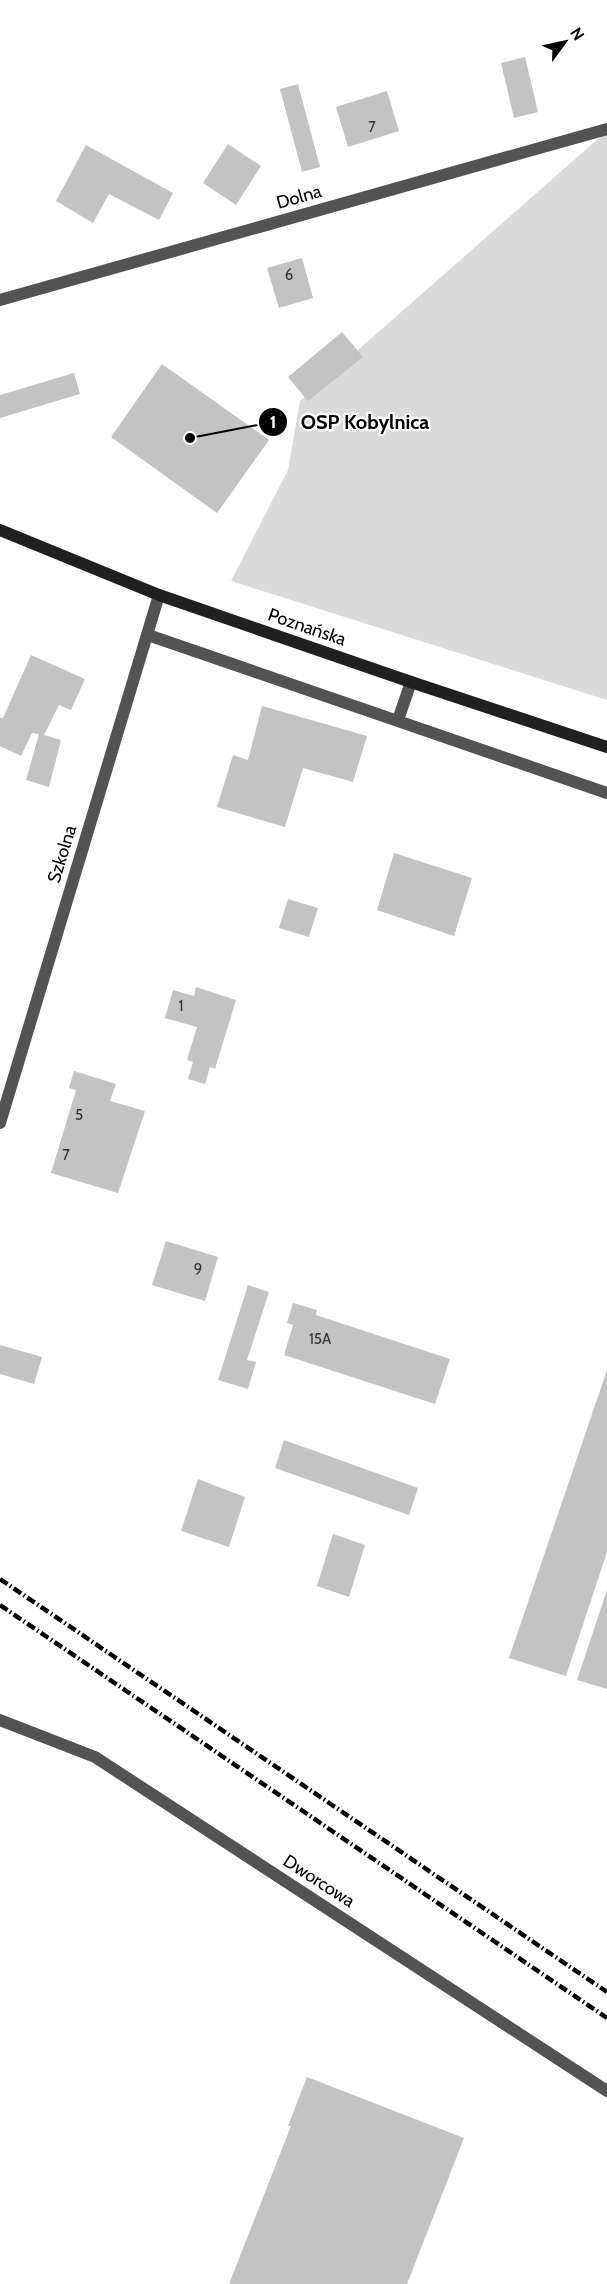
<svg xmlns="http://www.w3.org/2000/svg" width="607" height="2284" viewBox="0 0 607 2284" font-family="Cabin,sans-serif">
  <rect width="100%" height="100%" fill="#fff"/>
  <path fill="#dadada" d="M607,131V700L231,581L288,470L300,401Z"/>
  <path fill="#c3c3c3" d="M525,57L538,112L514,118L501,63Z
    M298,84L320,167L302,172L280,89Z
    M387,91L399,131L348,147L336,107Z
    M228,144L261,166L236,205L203,183Z
    M86,145L173,193L159,220L109,194L93,223L56,201Z
    M302,258L313,298L279,308L267,268Z
    M342,332L363,357L308,401L288,377Z
    M162,364L269,440L217,513L111,437Z
    M74,373L80,394L0,418V395Z
    M31,655L85,679L71,710L59,705L44,735L61,740L49,787L26,780L39,734L32,733L21,756L0,746V718H3Z
    M262,706L367,736L353,782L303,768L285,827L217,807L233,755L248,760Z
    M394,853L472,878L454,936L377,910Z
    M288,899L318,908L309,937L279,928Z
    M196,987L236,1000L215,1069L210,1067L205,1084L188,1079L193,1062L187,1060L197,1027L165,1018L173,990L194,996Z
    M74,1071L116,1084L110,1101L145,1111L118,1193L51,1173L76,1090L69,1088Z
    M166,1241L218,1257L205,1301L152,1285Z
    M248,1285L269,1292L247,1360L256,1362L248,1389L218,1380Z
    M293,1303L317,1310L316,1315L450,1359L435,1404L284,1355L293,1325L287,1323Z
    M0,1345L42,1357L34,1384L0,1374Z
    M607,1370V1552L566,1676L509,1658Z
    M284,1440L418,1488L409,1515L275,1468Z
    M198,1479L245,1497L229,1547L181,1531Z
    M333,1534L365,1545L349,1597L317,1586Z
    M607,1590V1689L577,1680Z
    M307,2077L464,2138L407,2284H229L291,2126H288Z"/>
  <g fill="none" stroke-linecap="round" stroke-linejoin="round">
    <path stroke="#535353" stroke-width="12" d="M0,300L607,129
      M148,635L607,793
      M398,720L411,682
      M0,1123L159,595
      M0,1720L95,1757L607,2091"/>
    <path stroke="#202020" stroke-width="12" d="M0,530L159,595L411,682L607,747"/>
    <path stroke="#000" stroke-width="4.5" stroke-dasharray="9 3 1.5 3" stroke-linecap="butt" d="M0,1579L607,1992
      M0,1605L607,2018"/>
  </g>
  <g text-anchor="middle" dominant-baseline="central" stroke-width="4.5" stroke-linejoin="round" paint-order="stroke">
    <g font-size="15" fill="#313131">
      <text x="372" y="127">7</text>
      <text x="289" y="275">6</text>
      <text x="181" y="1006">1</text>
      <text x="79" y="1115">5</text>
      <text x="66" y="1155">7</text>
      <text x="198" y="1269">9</text>
      <text x="320" y="1339">15A</text>
    </g>
    <g font-size="18" fill="#000" stroke="#fff">
      <text transform="translate(299 197) rotate(-16)">Dolna</text>
      <text transform="translate(307 627) rotate(19)">Poznańska</text>
      <text transform="translate(62 854) rotate(-73)">Szkolna</text>
      <text transform="translate(319 1881) rotate(33)">Dworcowa</text>
    </g>
  </g>
  <path fill="none" stroke="#000" stroke-width="2" d="M190 438L273 422"/>
  <g fill="#000" stroke="#fff" stroke-width="2">
    <circle cx="190" cy="438" r="6"/>
    <circle cx="273" cy="422" r="15"/>
  </g>
  <g font-size="18" text-anchor="middle" font-weight="bold" fill="#fff">
    <text x="273" y="428">1</text>
  </g>
  <g font-size="20" text-anchor="middle" font-weight="bold" fill="#000" stroke="#fff" stroke-width="4.5" stroke-linejoin="round" paint-order="stroke">
    <text x="365" y="429">OSP Kobylnica</text>
  </g>
  <g transform="translate(565 42) rotate(57)" stroke="#ffffff" stroke-width="4.5" paint-order="stroke">
  <path d="M0-4.5L10 22L0 15L-10 22Z" fill="#000000"/>
  <text y="-9" font-size="16" font-weight="bold" text-anchor="middle" fill="#000000">N</text>
  </g>
</svg>
